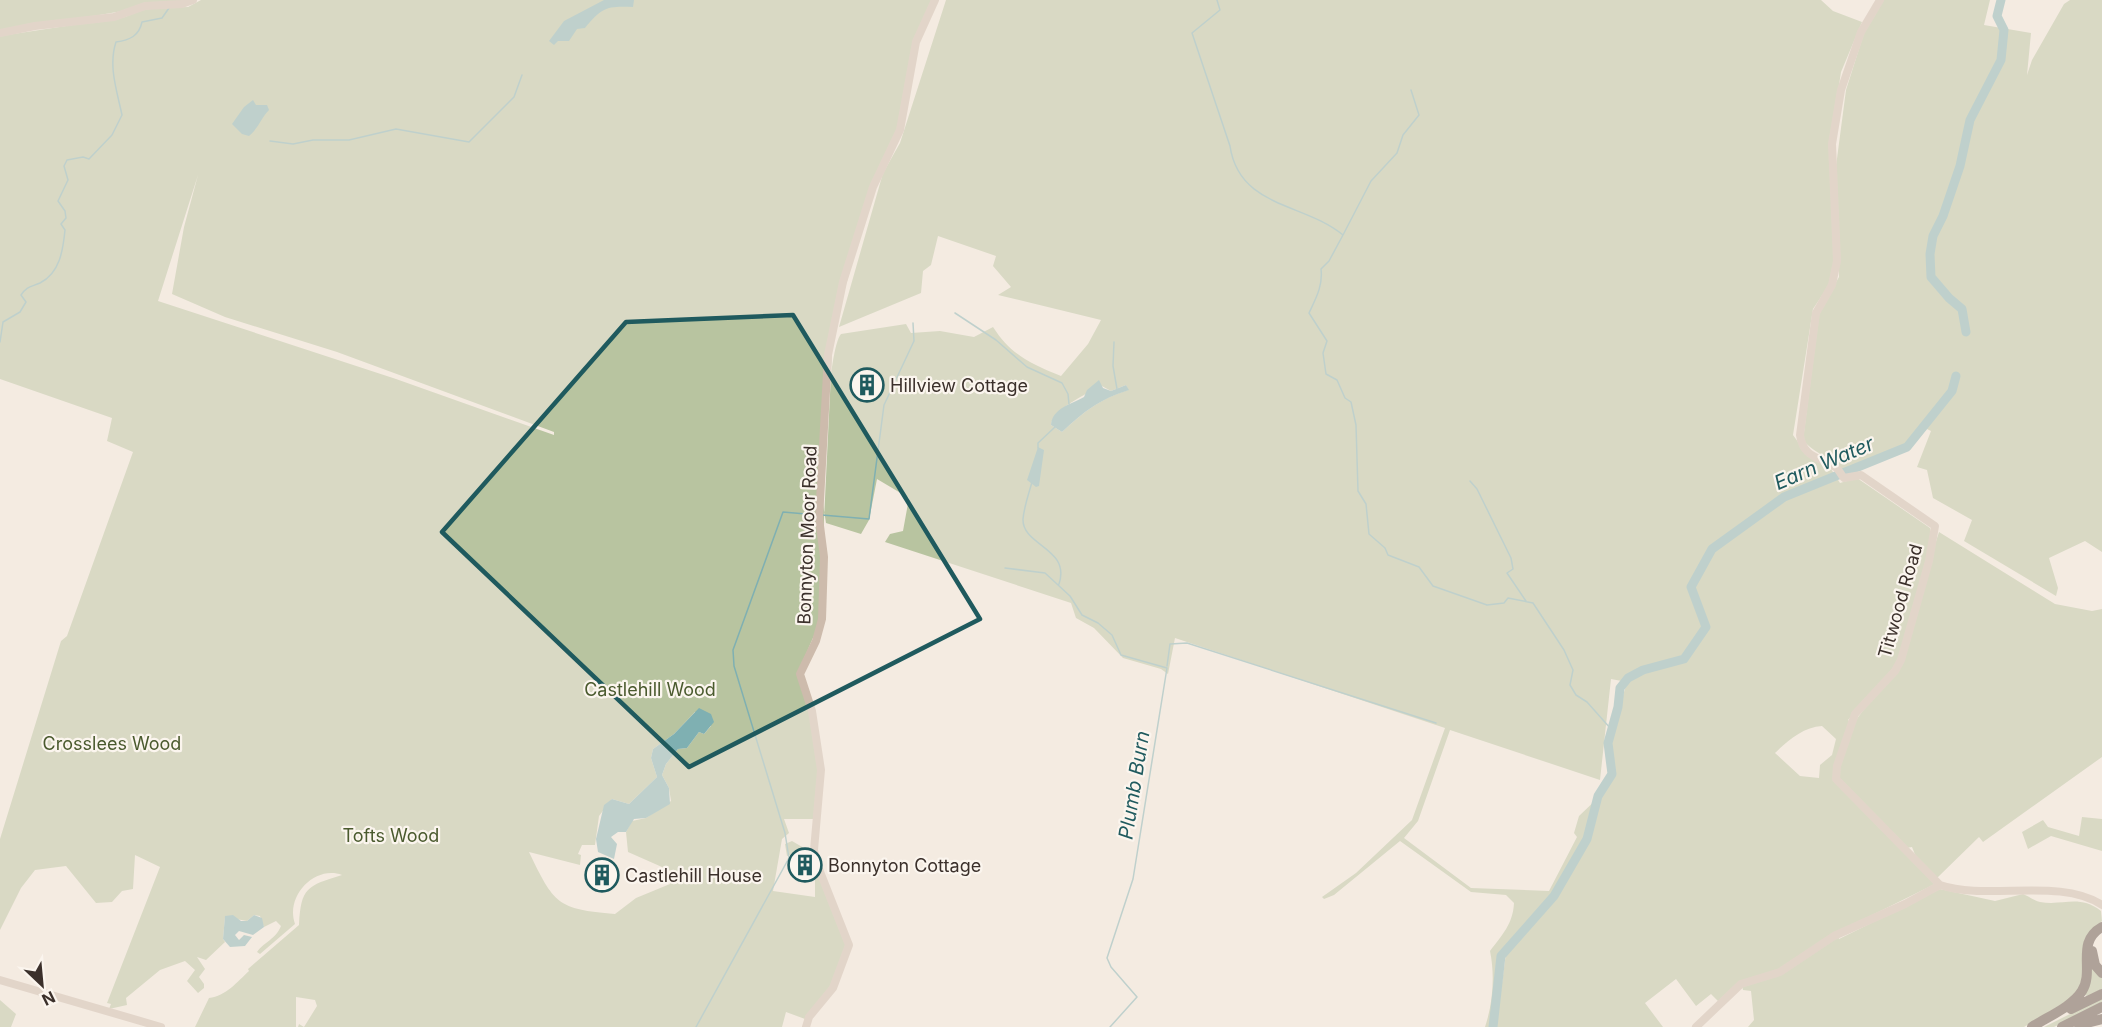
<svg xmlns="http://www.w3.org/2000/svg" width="2102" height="1027" viewBox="0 0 2102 1027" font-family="Inter,sans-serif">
  <rect width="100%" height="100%" fill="#f4ebe1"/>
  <path fill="#b8c4a0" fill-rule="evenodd" d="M0,0H187L0,32Z
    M201,0H933L921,24L899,130L878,169L833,332L819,624L799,670L809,709L819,775L815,819H784L789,833L782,839L773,891L815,897V866L847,946L831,987L805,1019L786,1012L782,1027H298L299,1024L304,1027L317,1006L315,1000L296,997V1027H195L209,998C226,996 237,982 249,971L248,969L299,925C301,887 307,886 342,875C315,865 285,896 295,924L260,954L257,952C265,941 275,940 281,926L276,921L264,927L260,916L254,915L247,921L225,917L223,939L225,942L206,960L197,957L205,969L199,977L204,984V988L198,993L187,981L195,970L185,961L160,970L126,998L127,1005L109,1009L111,1004L107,1003L160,867L135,855L133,889L122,891L112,902L96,903L66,866L35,870L21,888L0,930V839L61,641L67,636L133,452L107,441L112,418L0,379V36L125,17L146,8L188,7ZM198,175L184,227L172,294L225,317L337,352L554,432V435L396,379L158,301ZM695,712L711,726L704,734L699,732L687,748L678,749L666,764L662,775L669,788L671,801L646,818L632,821L626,832L628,852L671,871L670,884L636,898L615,914C557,909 554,904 529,852L580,865L581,855L578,854L582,845H595L599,816L612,799L629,804L657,777L651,758L653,749L674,734Z
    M946,0H1821L1833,11L1862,22L1841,72L1830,144L1834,257L1831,282L1813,309L1793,435L1808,456L1831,469L1840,483L1857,478L1930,528L1933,551L1939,532L2055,604L2092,611L2102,609V757L1983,842L1979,837L1937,878L1916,857L1912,847L1906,848L1935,884L1838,932L1839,939L1940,889L1995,901L2023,894C2028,896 2035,901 2040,902C2064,906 2079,894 2101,911L2102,921L2089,936L2084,980L2075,996L2024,1027H1748L1754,1020L1751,991L1743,990L1742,985L1721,1004L1711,994L1696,1006L1676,979L1645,1003L1663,1027H1496L1507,946L1499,959L1491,1027H1485C1493,1003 1495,975 1490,951C1502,935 1513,924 1514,903L1506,895L1471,892L1400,841L1334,895L1324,899L1322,897L1356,873L1412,820L1445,728L1175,638L1168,674L1161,669L1123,658L1094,628L1076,618L1071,603L885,542L890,534L903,531L909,498L877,479L869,520L861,534L826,523C825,515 823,507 823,500C823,475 828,349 841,334L906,324L911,333L940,331L974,337L993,327C1011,355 1031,364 1061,376L1088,344L1101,320L998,295L1011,287L993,266L996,256L938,236L931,265L923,271L921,293L839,327L883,173L900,143ZM1100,385L1111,391L1126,385L1128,390C1098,400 1085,411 1062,432L1051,425C1052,409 1087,395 1100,385ZM1897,665L1853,724L1848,720ZM1611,679L1627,682L1611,737L1614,776L1602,794L1579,816L1574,833L1577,837L1549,891L1471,888L1404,838L1418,821L1450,730L1600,780ZM1822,726L1836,739L1832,755L1820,765L1819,778L1800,776L1775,753C1788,740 1804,727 1822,726Z
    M1881,0H1990L1984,25L2031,33L2027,75L2032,60L2064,4L2070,0H2102V552L2085,541L2049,558L2058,588L2056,596L1964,541L1972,520L1933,498L1927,470L1917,467L1931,431L1925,428L1891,456L1847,475C1832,454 1818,458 1803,440L1819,312L1839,277L1836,166L1846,90L1864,33Z
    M2082,817L2102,819V851L2051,836L2028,849L2022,832L2043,820L2048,827L2079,836Z
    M792,841L804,848L803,851L787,856L785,844Z
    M2090,966L2102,978V989L2087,996L2085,995Z
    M2102,998V1003L2054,1027H2044Z
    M0,1000L16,1014L11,1027H0Z"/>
  <path fill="#7fb0b2" d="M604,0H634L633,7C607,6 602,7 585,28L577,29L569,41H558L554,45L549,41L564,21Z
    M253,100L256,105H267L269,110C261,118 258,129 249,136L242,134L232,124L244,107Z
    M1099,380L1103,388L1111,391L1126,385L1129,390C1098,400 1085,411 1062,432L1051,425C1052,408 1072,404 1084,397L1087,390Z
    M1038,447L1044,450L1039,486L1036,487L1027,480Z
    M699,708L711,714L714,722L704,734L699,732L687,748L678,749L666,764L662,775L669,788L670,804L646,818L634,819L626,832H618L611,837L617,844L614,859L598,852L596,839L604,805L612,799L629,804L657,777L651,758L653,749L674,734Z
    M233,915L241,921H247L254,915L262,918L264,927L253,935L239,931L235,935L239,940L244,935L252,937L245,946L230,947L223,939L225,916Z"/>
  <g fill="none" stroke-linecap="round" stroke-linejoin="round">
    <path stroke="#7fb0b2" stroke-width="1.5" d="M1217,0L1220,10L1192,33L1230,146C1239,208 1305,203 1343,235L1329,261L1321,269C1323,286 1316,298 1309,313L1327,341L1323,353L1326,374L1337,380L1345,398L1351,402L1356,425L1358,491L1366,504L1369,534L1385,548L1388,555L1419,567L1433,586L1487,605L1504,603L1508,598L1533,603L1564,650L1573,670L1570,685L1576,695L1587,702L1611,729
      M270,141L293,144L313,140H349L396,129L469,142L514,97L522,75
      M1343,235L1371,181L1397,153L1403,135L1419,115L1411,90
      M955,313L996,340L1027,367L1062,383L1068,394L1069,404
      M0,342L3,322L20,312L26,302L21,295C27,286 31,287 40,283C60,273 63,250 65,230L61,224L66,218L65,211L58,201L68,180L64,166L67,160L83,157L89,159L112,135L122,115C117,91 108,66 116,42C130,40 139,36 142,22L162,18L169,8
      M1114,342L1113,366L1117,389
      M1038,448V443L1055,427
      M1470,481L1477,489L1511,558L1513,569L1507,573L1526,601
      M1032,482C1029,493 1024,507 1023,519C1022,546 1071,548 1059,584
      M822,515L869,519L884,405L914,341L913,323
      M1005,568L1045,573L1070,596L1082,615L1098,623L1112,635L1121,655L1167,668L1133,879L1107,958L1111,967L1137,997L1110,1027
      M1167,666L1170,644L1187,643L1436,723
      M696,1027L789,858L785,833L734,666L733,650L783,512L817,515"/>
    <path stroke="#7fb0b2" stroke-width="9" d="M1966,332L1962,309L1949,298L1931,277L1930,254L1933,236L1943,216L1960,166L1970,120L2001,60L2004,30L1997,16L2001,0
      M1493,1027L1501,956L1554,896L1587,839L1598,796L1612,774L1608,743L1618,707L1620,688L1628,678L1643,670L1684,659L1706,627L1691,587L1712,549L1784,497L1907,447L1952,391L1956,376"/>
    <path stroke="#cdbbac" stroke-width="8" d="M1880,0L1861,32L1841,90L1832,144L1837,261L1832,285L1816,313L1800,435C1803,458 1820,457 1835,467C1839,469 1841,475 1844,478L1861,475L1935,526L1929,561L1901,660L1895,671L1855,714L1837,766L1836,779L1940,885C1987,901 2060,877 2102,905
      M0,33L35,26L114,17L145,6L182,4L193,0
      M0,980L161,1027
      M806,1027L809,1017L833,988L849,945L817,864L814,850L821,770L812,711L800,674L816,641L822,619L824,557L819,518L828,355L843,282L873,187L900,130L916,42L935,0
      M1696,1027L1741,984L1780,972L1834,936L1905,904L1940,885"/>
    <path stroke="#5c4a42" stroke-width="10" d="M2092,951L2095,965L2102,973
      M2071,1009L2102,994
      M2079,1025L2102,1019
      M2032,1027C2047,1017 2072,1007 2082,991C2095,971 2075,942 2102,927
      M2062,1027L2102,1007"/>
  </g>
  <path d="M0 0H2102V1027H0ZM793,315L980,619L689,767L442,532L626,322Z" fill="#f4ebe1" fill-opacity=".55" fill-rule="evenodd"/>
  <path fill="none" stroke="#1f5a5e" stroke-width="4.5" stroke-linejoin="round" d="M793,315L980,619L689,767L442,532L626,322Z"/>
  <defs>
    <symbol id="building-ring" viewBox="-11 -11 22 22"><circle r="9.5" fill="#fbf5ee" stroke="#1f5a5e" stroke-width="1.5"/><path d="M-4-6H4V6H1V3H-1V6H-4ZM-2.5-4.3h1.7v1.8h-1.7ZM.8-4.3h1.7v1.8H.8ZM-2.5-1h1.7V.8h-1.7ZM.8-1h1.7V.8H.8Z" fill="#1f5a5e"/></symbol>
  </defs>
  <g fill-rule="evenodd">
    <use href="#building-ring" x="848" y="366" width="38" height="38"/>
    <use href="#building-ring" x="786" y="846" width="38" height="38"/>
    <use href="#building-ring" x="583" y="856" width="38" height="38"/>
  </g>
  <g text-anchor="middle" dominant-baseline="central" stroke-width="4.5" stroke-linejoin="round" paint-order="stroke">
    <g font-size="18" fill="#3b302b" stroke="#fbf5ee" text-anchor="start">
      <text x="890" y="385">Hillview Cottage</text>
      <text x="828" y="865">Bonnyton Cottage</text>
      <text x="625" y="875">Castlehill House</text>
    </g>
    <g font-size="18" fill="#3b302b" stroke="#fbf5ee">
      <text transform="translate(807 535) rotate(-88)">Bonnyton Moor Road</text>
      <text transform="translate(1900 601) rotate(-74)">Titwood Road</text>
    </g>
    <g font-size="18" fill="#4a5a2e" stroke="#fbf5ee">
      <text x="650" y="689">Castlehill Wood</text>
      <text x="112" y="743">Crosslees Wood</text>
      <text x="391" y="835">Tofts Wood</text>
    </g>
    <g font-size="20" font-style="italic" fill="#1f5a5e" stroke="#fbf5ee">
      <text transform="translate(1824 463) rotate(-23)">Earn Water</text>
      <text transform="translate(1134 785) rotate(-81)">Plumb Burn</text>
    </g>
  </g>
  <g transform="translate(42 985) rotate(154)" stroke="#fbf5ee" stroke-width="4.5" paint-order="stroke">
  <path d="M0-4.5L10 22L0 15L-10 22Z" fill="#3b302b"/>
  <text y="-9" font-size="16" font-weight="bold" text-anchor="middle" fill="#3b302b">N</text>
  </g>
</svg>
